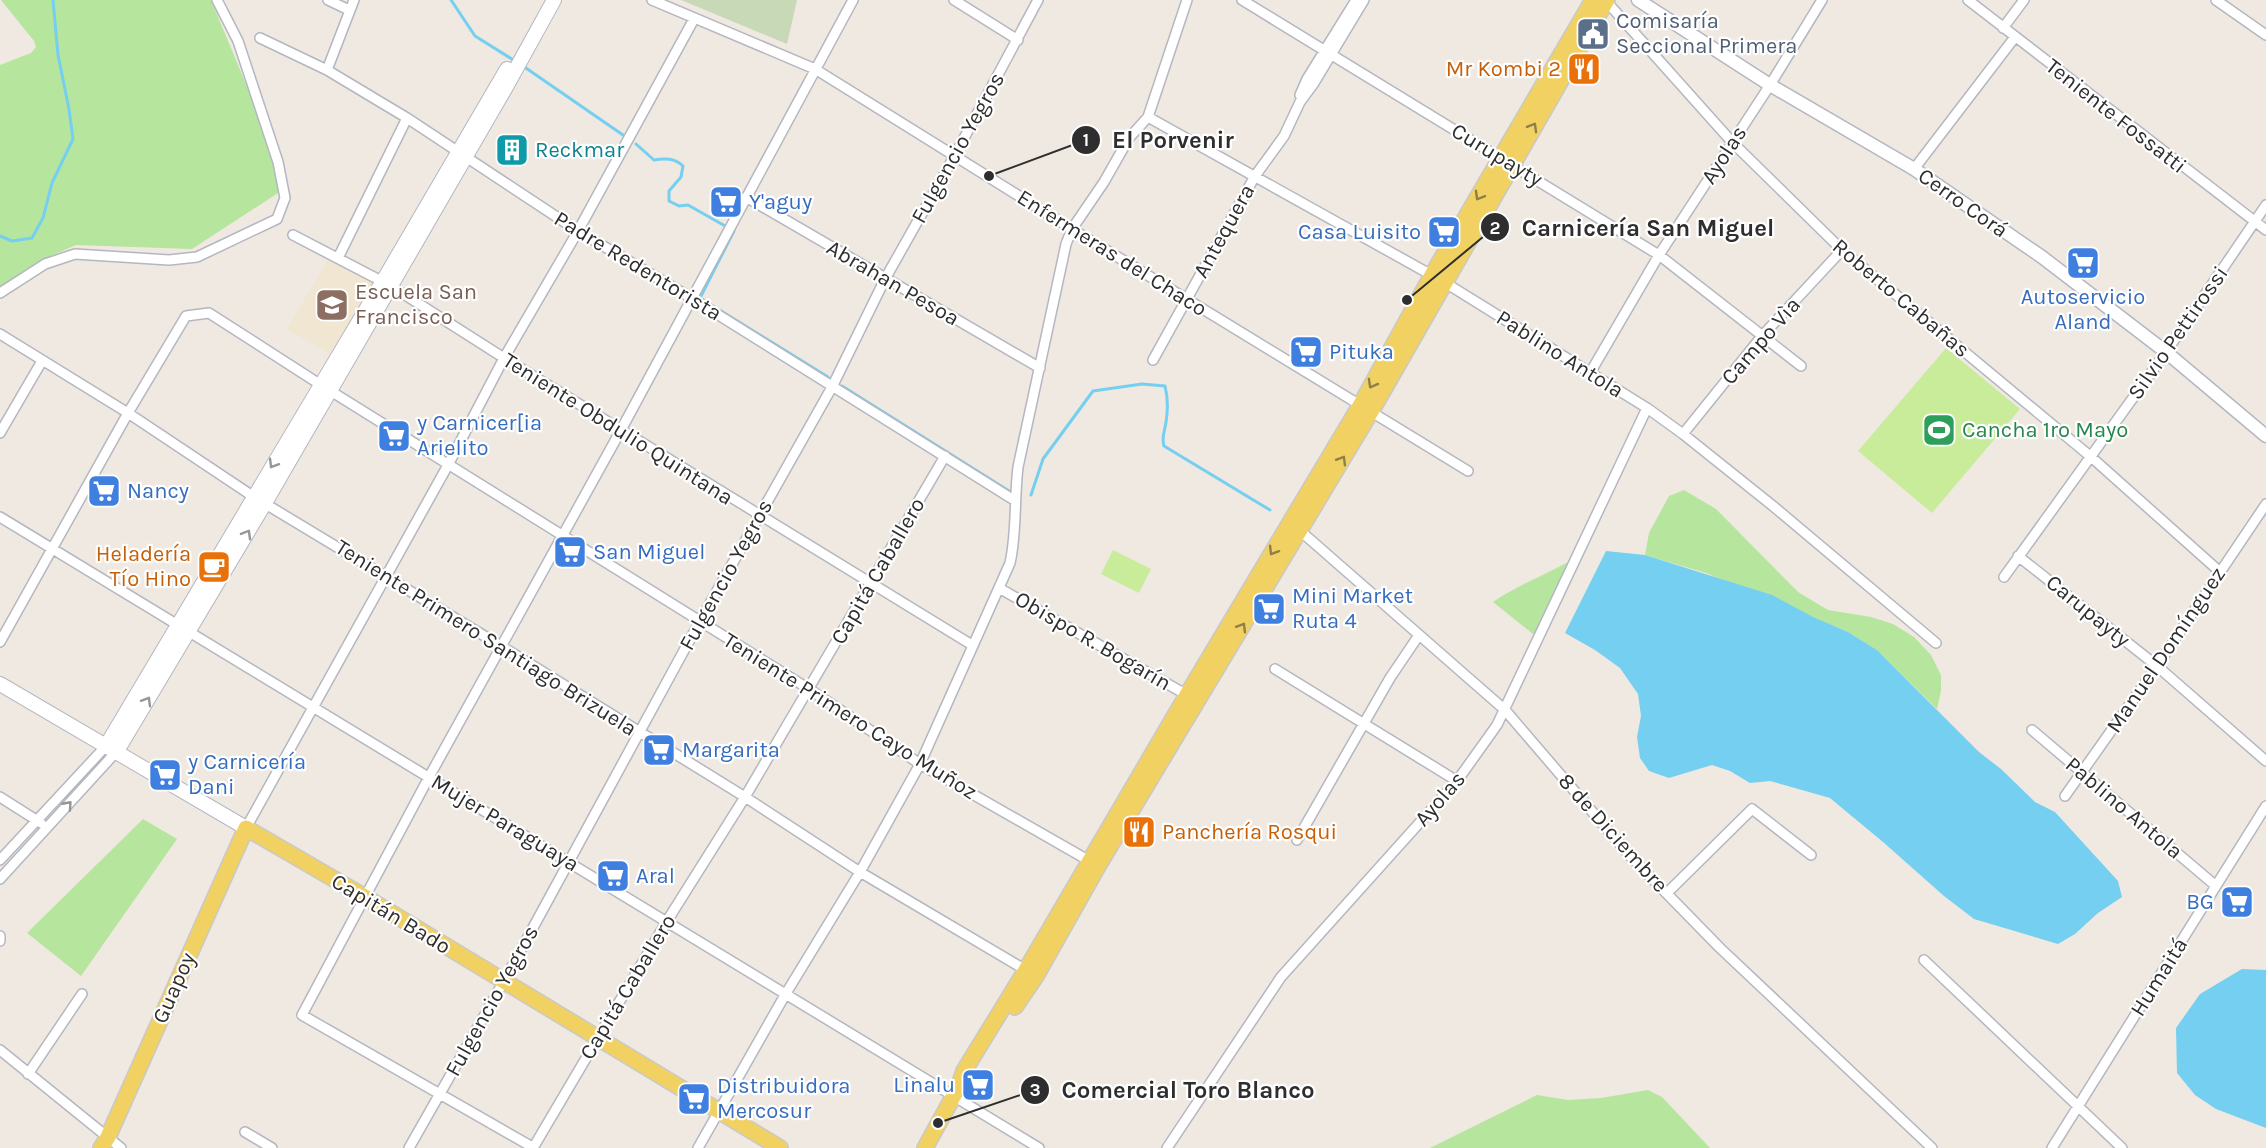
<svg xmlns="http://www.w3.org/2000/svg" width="2266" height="1148" viewBox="0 0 2266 1148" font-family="Karla,sans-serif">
  <rect width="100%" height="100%" fill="#efe9e1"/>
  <path fill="#f0e6d1" d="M331,255L377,281L333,356L287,329Z"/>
  <path fill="#b6e59e" d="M1,0H211L278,161L279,173L278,193L192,249L76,245L51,256L0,288V65L31,53L36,47L34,41Z
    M1684,490L1716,509L1798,592L1828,610L1871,617L1893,624L1914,637L1931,655L1941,675V691L1937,709L1877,650L1848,632L1706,573L1645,555L1649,533L1669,496Z
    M1574,559L1538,638L1493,602C1518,585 1547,574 1574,559Z
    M143,819L177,839L81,976L27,933Z
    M1648,1090L1662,1097L1710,1148H1430L1537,1095L1568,1100L1601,1098Z"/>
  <path fill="#c8d9b8" d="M681,0H797L787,44Z"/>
  <path fill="#c9ec9a" d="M1946,348L2020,409L1932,513L1858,451Z
    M1113,550L1151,569L1139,593L1101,574Z"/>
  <path fill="#75cff0" d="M1606,551L1645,555L1772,595L1813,617L1848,632L1877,650L1979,752L2001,769L2035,802L2055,812L2118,881L2122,897L2098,913L2075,934L2058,944L1974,919L1944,896L1883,842L1830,798L1770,781L1750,783L1730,771L1712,765L1669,778L1649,771L1640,758L1637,737L1641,716L1638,694L1620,668L1595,650L1565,633Z
    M2242,969L2266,970V1128L2216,1109L2195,1095L2177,1073L2176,1028L2200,994Z"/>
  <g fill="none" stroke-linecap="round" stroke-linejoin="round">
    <path stroke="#75cff0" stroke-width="3" d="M451,0L475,36L515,61
      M523,66L623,135
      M636,144L654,160C665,158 675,158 683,166L681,177L669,191V201L679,206L688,205L734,231L700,298L828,377
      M0,236L12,241L32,238L43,218L52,183L73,139L69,109L58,55L53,0
      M842,386L1009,491
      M1031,495L1043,459L1093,391L1142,384L1165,386C1168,398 1168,410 1166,422C1165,431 1161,437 1164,446L1270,510"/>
    <defs>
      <path id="minor" d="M328,0L349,10
        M652,0L815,69L1072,229L1468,471
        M954,0L1018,40
        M1242,0L1659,255L1801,366
        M1968,0L2266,230
        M2216,0L2266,35
        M1606,1L1732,142L1842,250L2090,456L2219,571
        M2003,28L2024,0
        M260,38L327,70L407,118L578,231L693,299L1014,500
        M327,70L354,0
        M1300,95L1307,79L1356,0
        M1148,117L1444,282L1647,408L1683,434L1773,506L1936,643
        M1914,169L2015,37
        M746,197L1040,368
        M293,235L391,286L504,358L972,645
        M338,258L407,118
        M0,293L45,264L75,254L169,260L197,257L277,219L285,198L278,162L238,41L217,0
        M0,334L128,413L254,497L501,646L745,797L860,872L1029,972
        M1153,360L1255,176L1284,136L1300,102L1314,83L1364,0
        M1590,373L1659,255L1770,85L1822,0
        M0,433L42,361
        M1683,434L1762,336L1842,250
        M0,517L1039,1148
        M1297,528L1505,710L1631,857L1720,948L1932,1148
        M2018,556L2157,666L2266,761
        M2004,577L2166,352L2266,205
        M999,588L1187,695
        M0,642L128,413L186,316L209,313L321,385L809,689L920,764L1093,863
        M1275,669L1457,781
        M2032,730L2216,886
        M2065,796L2157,666L2266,504
        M0,797L41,823
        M246,828L448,465L504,358L578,231L694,19
        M1297,840L1390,678L1419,635
        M0,860L106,746
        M0,879L117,751
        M1667,893L1752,809L1811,855
        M0,936V941
        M1924,960L2122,1148
        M0,1050L121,1148
        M28,1074L82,994
        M245,1132L272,1148
        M409,1148L504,981L700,621L832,387L885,279L955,155L1038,0
        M533,1148L667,921L745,797L945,456
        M534,1148L302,1015L429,777L621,430L853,0
        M698,1148L785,995L860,872L920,764L1010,563C1017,532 1014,500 1018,467L1066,244L1072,229L1104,182L1129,138L1148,117L1187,0
        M1167,1148L1281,977L1457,781L1497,725L1647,408
        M2052,1148L2266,806"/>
      <path id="tertiary" d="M1638,0L1770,85L1914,169L2042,257L2166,352L2266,436"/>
      <path id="secondary" d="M0,684L246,828
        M106,746L383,281L507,69
        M117,751L265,503L506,87L554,0"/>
      <path id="primary" d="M1015,1007L1036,976L1098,866L1372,410L1607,0
        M101,1148L108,1137L246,828L365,897L780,1148
        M925,1148L958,1088L964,1071L1026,970L1187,695L1361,404L1432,275L1593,0"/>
    </defs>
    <use href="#minor" stroke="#b4b7c1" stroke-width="12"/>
    <use href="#tertiary" stroke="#b4b7c1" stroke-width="15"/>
    <use href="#secondary" stroke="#b4b7c1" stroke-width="16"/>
    <use href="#primary" stroke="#c9c9c9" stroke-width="18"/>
    <use href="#minor" stroke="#fff" stroke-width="9"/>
    <use href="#tertiary" stroke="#fff" stroke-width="12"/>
    <use href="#secondary" stroke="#fff" stroke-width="14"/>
    <use href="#primary" stroke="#f2d163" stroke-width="15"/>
  </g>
  <defs><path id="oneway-chevron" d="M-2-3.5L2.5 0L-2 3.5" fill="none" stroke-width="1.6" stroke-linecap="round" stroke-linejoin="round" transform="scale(1.5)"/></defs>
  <g stroke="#908048">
    <use href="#oneway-chevron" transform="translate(1533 127) rotate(-60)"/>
    <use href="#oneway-chevron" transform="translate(1479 196) rotate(120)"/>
    <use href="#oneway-chevron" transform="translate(1372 384) rotate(119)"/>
    <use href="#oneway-chevron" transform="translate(1342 460) rotate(-59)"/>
    <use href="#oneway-chevron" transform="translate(1273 551) rotate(121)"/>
    <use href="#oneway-chevron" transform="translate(1242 627) rotate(-59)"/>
  </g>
  <g stroke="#969696">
    <use href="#oneway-chevron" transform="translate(273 464) rotate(121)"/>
    <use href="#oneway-chevron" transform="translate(247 534) rotate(-60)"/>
    <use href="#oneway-chevron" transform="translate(147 701) rotate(-59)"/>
    <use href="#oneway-chevron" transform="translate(68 805) rotate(-48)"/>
  </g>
  <defs>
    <symbol id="civic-square" viewBox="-11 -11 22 22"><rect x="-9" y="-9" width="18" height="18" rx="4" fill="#5c6f8a" stroke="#fff"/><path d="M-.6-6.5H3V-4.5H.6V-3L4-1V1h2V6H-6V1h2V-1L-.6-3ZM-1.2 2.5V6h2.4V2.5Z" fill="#fff"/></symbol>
    <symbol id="restaurant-square" viewBox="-11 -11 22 22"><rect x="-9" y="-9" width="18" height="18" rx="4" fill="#e8710a" stroke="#fff"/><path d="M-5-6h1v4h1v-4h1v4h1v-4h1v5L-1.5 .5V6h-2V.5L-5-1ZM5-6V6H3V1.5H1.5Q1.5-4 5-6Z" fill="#fff"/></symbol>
    <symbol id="building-square" viewBox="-11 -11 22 22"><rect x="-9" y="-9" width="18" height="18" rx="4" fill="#0f9aa8" stroke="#fff"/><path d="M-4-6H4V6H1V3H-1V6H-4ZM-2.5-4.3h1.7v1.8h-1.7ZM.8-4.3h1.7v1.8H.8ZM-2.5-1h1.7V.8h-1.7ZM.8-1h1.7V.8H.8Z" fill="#fff"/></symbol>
    <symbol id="supermarket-square" viewBox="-11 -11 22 22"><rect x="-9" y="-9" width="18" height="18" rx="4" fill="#3f7fe0" stroke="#fff"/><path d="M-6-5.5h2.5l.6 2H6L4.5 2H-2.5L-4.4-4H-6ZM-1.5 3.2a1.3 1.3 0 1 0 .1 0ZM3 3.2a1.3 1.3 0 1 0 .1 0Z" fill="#fff"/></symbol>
    <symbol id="school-square" viewBox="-11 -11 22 22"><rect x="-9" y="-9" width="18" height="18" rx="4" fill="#8d6e63" stroke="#fff"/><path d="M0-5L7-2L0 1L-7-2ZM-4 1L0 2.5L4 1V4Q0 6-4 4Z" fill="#fff"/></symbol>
    <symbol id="stadium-square" viewBox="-11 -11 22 22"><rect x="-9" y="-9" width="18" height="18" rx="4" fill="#2e9e5b" stroke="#fff"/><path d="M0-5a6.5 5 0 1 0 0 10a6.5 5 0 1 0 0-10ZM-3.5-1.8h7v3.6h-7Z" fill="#fff"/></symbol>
    <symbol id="cafe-square" viewBox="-11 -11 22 22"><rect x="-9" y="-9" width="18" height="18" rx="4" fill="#e8710a" stroke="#fff"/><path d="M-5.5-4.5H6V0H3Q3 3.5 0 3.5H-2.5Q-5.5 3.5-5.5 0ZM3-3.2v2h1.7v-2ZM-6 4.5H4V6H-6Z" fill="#fff"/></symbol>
  </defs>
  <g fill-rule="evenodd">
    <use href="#civic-square" x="1574" y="15" width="38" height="38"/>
    <use href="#restaurant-square" x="1565" y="50" width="38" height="38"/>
    <use href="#building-square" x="493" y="131" width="38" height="38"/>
    <use href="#supermarket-square" x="707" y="183" width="38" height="38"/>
    <use href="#supermarket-square" x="1425" y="213" width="38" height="38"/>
    <use href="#supermarket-square" x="2064" y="244" width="38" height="38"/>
    <use href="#school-square" x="313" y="286" width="38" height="38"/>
    <use href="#supermarket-square" x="1287" y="333" width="38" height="38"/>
    <use href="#stadium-square" x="1920" y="411" width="38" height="38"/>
    <use href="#supermarket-square" x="375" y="417" width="38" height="38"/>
    <use href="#supermarket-square" x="85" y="472" width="38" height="38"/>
    <use href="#supermarket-square" x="551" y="533" width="38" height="38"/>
    <use href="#cafe-square" x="195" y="548" width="38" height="38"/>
    <use href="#supermarket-square" x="1250" y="590" width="38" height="38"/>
    <use href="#supermarket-square" x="640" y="731" width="38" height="38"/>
    <use href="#supermarket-square" x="146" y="756" width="38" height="38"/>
    <use href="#restaurant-square" x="1120" y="813" width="38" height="38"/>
    <use href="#supermarket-square" x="594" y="857" width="38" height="38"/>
    <use href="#supermarket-square" x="2218" y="883" width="38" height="38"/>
    <use href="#supermarket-square" x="959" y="1066" width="38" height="38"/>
    <use href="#supermarket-square" x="675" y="1080" width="38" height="38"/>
  </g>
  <g text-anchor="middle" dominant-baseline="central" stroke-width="4.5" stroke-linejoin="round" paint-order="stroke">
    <g font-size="22" fill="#4e5e75" stroke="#fff" text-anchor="start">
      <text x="1616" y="21">Comisaría<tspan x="1616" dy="25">Seccional Primera</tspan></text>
    </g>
    <g font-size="22" fill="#c56008" stroke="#fff" text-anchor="end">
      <text x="1561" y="69">Mr Kombi 2</text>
      <text x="191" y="554">Heladería<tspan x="191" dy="25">Tío Hino</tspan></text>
      <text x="1162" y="832" text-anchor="start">Panchería Rosqui</text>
    </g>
    <g font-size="22" fill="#2e2e2e" stroke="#fff">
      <text transform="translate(2116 116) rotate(38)">Teniente Fossatti</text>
      <text transform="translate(958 148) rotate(-61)">Fulgencio Yegros</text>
      <text transform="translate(1497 155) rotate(31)">Curupayty</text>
      <text transform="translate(1724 155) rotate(-57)">Ayolas</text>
      <text transform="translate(1963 203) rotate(35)">Cerro Corá</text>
      <text transform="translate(1224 231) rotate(-61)">Antequera</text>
      <text transform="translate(1112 253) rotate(32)">Enfermeras del Chaco</text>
      <text transform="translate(638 266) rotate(31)">Padre Redentorista</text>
      <text transform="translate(893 283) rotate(30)">Abrahan Pesoa</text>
      <text transform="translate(1901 298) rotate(40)">Roberto Cabañas</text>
      <text transform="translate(2178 333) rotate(-55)">Silvio Pettirossi</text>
      <text transform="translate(1761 341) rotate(-49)">Campo Vìa</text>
      <text transform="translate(1560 354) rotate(32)">Pablino Antola</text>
      <text transform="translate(618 429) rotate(32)">Teniente Obdulio Quintana</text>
      <text transform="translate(878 571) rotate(-60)">Capitá Caballero</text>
      <text transform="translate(726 575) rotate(-61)">Fulgencio Yegros</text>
      <text transform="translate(2088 611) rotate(39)">Carupayty</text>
      <text transform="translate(486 638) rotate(32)">Teniente Primero Santiago Brizuela</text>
      <text transform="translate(1093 641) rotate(30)">Obispo R. Bogarín</text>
      <text transform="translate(2166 650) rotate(-56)">Manuel Domínguez</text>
      <text transform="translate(850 716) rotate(32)">Teniente Primero Cayo Muñoz</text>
      <text transform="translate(1440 799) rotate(-49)">Ayolas</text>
      <text transform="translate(2124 808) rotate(40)">Pablino Antola</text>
      <text transform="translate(505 823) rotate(31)">Mujer Paraguaya</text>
      <text transform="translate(1613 833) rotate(48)">8 de Diciembre</text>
      <text transform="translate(391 914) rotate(31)">Capitán Bado</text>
      <text transform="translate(2159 977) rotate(-58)">Humaitá</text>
      <text transform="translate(628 987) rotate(-59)">Capitá Caballero</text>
      <text transform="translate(174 988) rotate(-66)">Guapoy</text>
      <text transform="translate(492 1001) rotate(-61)">Fulgencio Yegros</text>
    </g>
    <g font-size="22" fill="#0d838f" stroke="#fff" text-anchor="start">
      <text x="535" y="150">Reckmar</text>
    </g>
    <g font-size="22" fill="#366cbe" stroke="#fff" text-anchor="start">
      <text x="749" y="202">Y'aguy</text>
      <text x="1421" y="232" text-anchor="end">Casa Luisito</text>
      <text x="2083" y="297" text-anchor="middle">Autoservicio<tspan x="2083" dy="25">Aland</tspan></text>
      <text x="1329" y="352">Pituka</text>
      <text x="417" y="423">y Carnicer[ia<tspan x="417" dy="25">Arielito</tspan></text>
      <text x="127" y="491">Nancy</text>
      <text x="593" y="552">San Miguel</text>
      <text x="1292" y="596">Mini Market<tspan x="1292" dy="25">Ruta 4</tspan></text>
      <text x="682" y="750">Margarita</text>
      <text x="188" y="762">y Carnicería<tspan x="188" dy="25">Dani</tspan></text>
      <text x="636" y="876">Aral</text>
      <text x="2214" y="902" text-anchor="end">BG</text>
      <text x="955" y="1085" text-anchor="end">Linalu</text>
      <text x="717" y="1086">Distribuidora<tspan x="717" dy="25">Mercosur</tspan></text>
    </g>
    <g font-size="22" fill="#785e54" stroke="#fff" text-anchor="start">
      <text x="355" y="292">Escuela San<tspan x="355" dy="25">Francisco</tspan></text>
    </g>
    <g font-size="22" fill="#27864d" stroke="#fff" text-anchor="start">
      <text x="1962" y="430">Cancha 1ro Mayo</text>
    </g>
  </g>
  <path fill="none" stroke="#2e2e2e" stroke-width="2" d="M989 176L1086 140M1407 300L1495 227M938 1123L1035 1090"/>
  <g fill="#2e2e2e" stroke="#fff" stroke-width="2">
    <circle cx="989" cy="176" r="6"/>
    <circle cx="1407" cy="300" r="6"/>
    <circle cx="938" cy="1123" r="6"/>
    <circle cx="1086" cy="140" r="15"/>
    <circle cx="1495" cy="227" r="15"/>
    <circle cx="1035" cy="1090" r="15"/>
  </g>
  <g font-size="18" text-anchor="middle" font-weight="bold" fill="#fff">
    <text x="1086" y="146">1</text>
    <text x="1495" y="234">2</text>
    <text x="1035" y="1096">3</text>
  </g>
  <g font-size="24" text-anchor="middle" font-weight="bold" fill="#2e2e2e" stroke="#fff" stroke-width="4.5" stroke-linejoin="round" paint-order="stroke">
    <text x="1173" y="148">El Porvenir</text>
    <text x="1648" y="236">Carnicería San Miguel</text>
    <text x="1188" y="1098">Comercial Toro Blanco</text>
  </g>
</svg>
